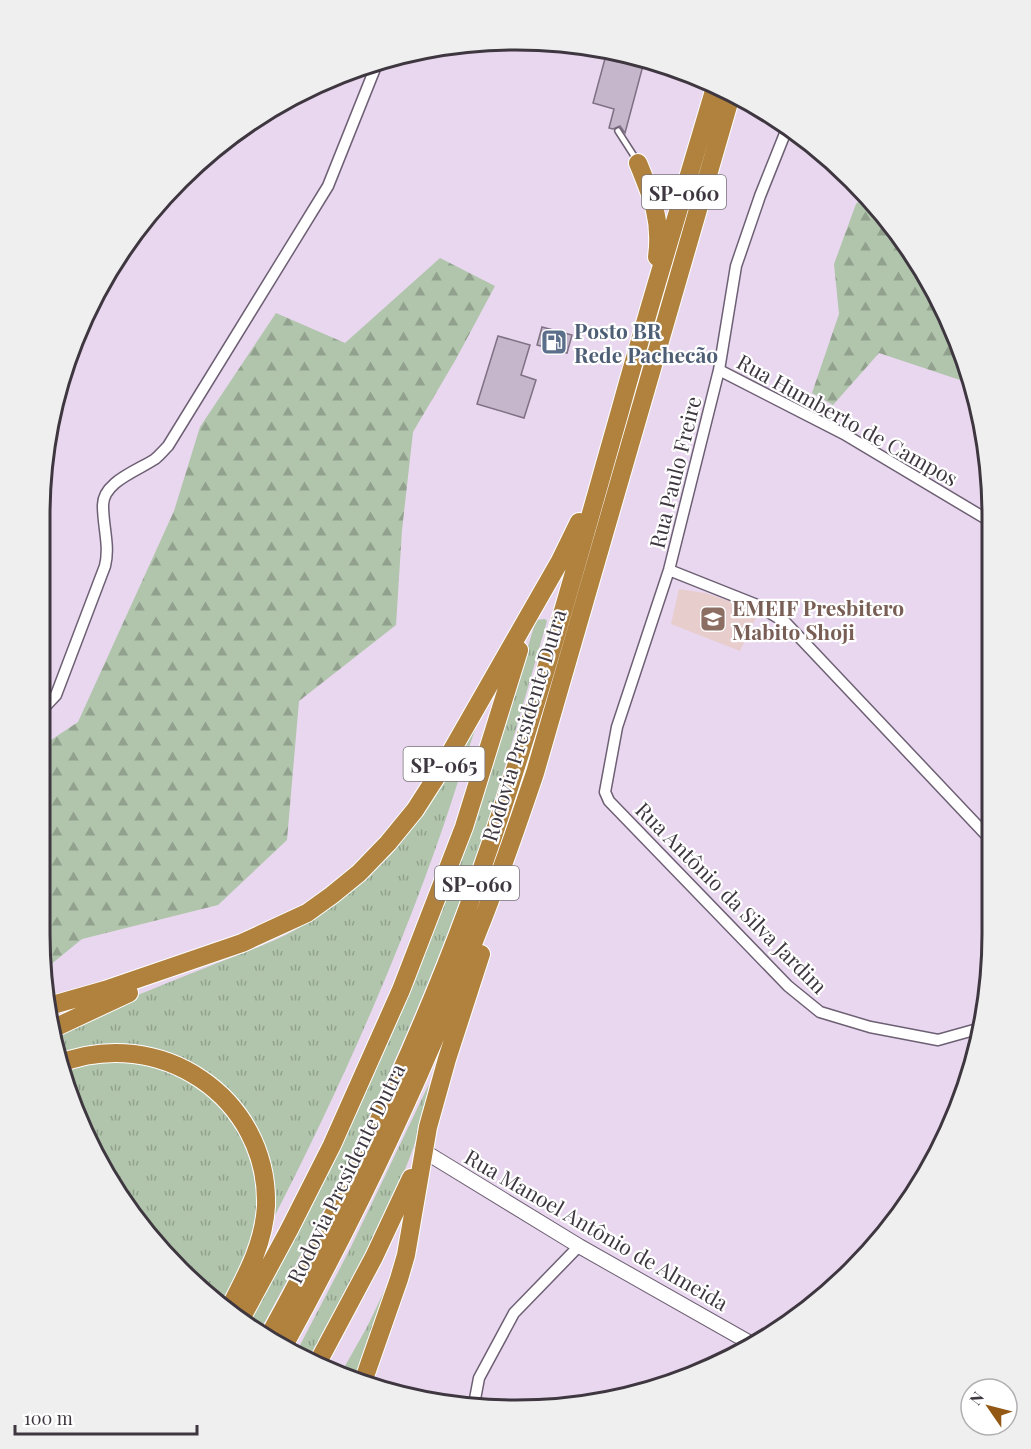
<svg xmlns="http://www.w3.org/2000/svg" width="1031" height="1449" viewBox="0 0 1031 1449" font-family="'Playfair Display',serif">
  <defs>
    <pattern id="grass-tufts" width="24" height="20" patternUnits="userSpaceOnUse" patternTransform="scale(1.5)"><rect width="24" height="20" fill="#b0c5ab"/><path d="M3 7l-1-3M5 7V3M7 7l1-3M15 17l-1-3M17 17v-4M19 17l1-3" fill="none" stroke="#91a18d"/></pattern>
    <pattern id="forest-firs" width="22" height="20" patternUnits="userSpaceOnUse" patternTransform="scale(1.5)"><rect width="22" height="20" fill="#b0c5ab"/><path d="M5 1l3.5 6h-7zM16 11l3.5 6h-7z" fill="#91a18d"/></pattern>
  </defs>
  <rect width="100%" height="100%" fill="#e8d7ee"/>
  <path fill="#e8cdcd" d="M679,589L705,593L742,605L757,615L740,651L671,624Z"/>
  <path fill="url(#grass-tufts)" d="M545,619L547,621C524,701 502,781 475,860C418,1022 343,1178 261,1329L249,1321L296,1233L514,693L536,620Z
    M478,721C465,758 454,796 441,833C394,968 334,1101 268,1229L265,1157L190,1066L55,1057L52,1034C105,1007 160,986 215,964C242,953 270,944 295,930C331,909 366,882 394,851C428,812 452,765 478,721Z
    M131,1062C142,1065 155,1067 166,1071C226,1092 264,1157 255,1220C251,1249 235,1278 221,1304L202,1292L119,1198L62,1072L92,1063Z
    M429,1084C425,1104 422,1124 415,1143C390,1215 345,1291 309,1359L297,1351L349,1251Z
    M390,1279L355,1380L340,1375L367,1327Z"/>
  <path fill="url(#forest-firs)" d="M866,194L874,201L943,305L966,382L879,353L833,405L812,393L839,314L834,264L856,204Z
    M440,258L495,286L456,359L413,432L402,530L396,625L299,701L287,840L218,905L82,939L44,970L39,933V748L78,722L174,511L200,427L276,313L345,343Z"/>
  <path fill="#c5b6cb" stroke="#7f7084" stroke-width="1.5" d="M628,54L645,58L625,133L620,126L613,129L609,128L614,109L593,103L606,55L636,65Z
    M542,327L572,335L567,353L537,345Z
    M498,336L530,345L521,375L536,380L524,418L477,404Z"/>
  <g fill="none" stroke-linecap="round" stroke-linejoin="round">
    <defs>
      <path id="service" d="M618,131L636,159"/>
      <path id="minor" d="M788,126L760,196L736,266L719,370L669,570L617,727L605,792L609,801L788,986L820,1012L870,1027L938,1040L981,1028
        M719,370L844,434L988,520
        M669,570L757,605L785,622L990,839
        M39,713L56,695L105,566C110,546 103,527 103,506C102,482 139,470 155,459C160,455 164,450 168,446L328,186L378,61
        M481,1406L475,1399L479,1378L514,1313L579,1246"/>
      <path id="tertiary" d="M422,1150L579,1246L752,1344"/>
      <path id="motorway" d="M638,163C652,197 662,220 657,257
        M49,1006L105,990L242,943L307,913L332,895L359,873L388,843L415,810L440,771L560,561L579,522
        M52,1029L129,993
        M58,1064C159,1024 269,1097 266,1206C264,1244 246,1276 229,1309
        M242,1317L289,1230L332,1145L401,990L464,827L519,650
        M270,1334C345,1198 413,1056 467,910C527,747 572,579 620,411C650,302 684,193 716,84
        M285,1344C358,1211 424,1073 478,931C499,879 517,826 535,773L732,92
        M317,1364L374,1257L411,1178
        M363,1382L399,1279L406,1255L428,1127L447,1059L481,954"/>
    </defs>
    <use href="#service" stroke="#6e6074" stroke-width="8"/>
    <use href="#minor" stroke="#6e6074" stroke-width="13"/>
    <use href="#tertiary" stroke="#6e6074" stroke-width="16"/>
    <use href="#motorway" stroke="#fff" stroke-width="20"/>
    <use href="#service" stroke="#fff" stroke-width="5"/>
    <use href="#minor" stroke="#fff" stroke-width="10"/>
    <use href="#tertiary" stroke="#fff" stroke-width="14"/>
    <use href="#motorway" stroke="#b1823d" stroke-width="18"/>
  </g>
  <defs>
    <symbol id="fuel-square" viewBox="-11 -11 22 22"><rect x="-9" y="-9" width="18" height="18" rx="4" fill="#5c6f8a" stroke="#fff"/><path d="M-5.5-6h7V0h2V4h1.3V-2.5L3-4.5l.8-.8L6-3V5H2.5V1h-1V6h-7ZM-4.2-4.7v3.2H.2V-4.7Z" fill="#fff"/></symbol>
    <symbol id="school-square" viewBox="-11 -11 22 22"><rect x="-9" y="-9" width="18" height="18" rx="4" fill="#8d6e63" stroke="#fff"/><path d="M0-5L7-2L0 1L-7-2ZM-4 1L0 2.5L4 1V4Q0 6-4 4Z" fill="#fff"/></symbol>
  </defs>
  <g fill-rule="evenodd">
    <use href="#fuel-square" x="539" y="327" width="30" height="30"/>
    <use href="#school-square" x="698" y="604" width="30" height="30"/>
  </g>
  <g text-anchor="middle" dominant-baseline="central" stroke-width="4.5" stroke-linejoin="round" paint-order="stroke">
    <g fill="#fff" stroke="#787379" stroke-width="1.5">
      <rect x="642" y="175" width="84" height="34" rx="4.5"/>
      <rect x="403.5" y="747" width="81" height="34" rx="4.5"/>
      <rect x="435" y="866" width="84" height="34" rx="4.5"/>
    </g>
    <g font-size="20" font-weight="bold" fill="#3e3740">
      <text x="684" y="192">SP-060</text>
      <text x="444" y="764">SP-065</text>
      <text x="477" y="883">SP-060</text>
    </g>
    <g font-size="21" font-weight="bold" fill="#4e5e75" stroke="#fff" text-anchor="start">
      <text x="574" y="330">Posto BR<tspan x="574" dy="24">Rede Pachecão</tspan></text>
    </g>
    <g font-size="21" fill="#3e3740" stroke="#fff">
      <text transform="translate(848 419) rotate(29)">Rua Humberto de Campos</text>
      <text transform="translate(674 472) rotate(-76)">Rua Paulo Freire</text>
      <text transform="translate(523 725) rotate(-73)">Rodovia Presidente Dutra</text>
      <text transform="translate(732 897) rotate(45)">Rua Antônio da Silva Jardim</text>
      <text transform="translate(345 1173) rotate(-64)">Rodovia Presidente Dutra</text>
      <text transform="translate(597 1229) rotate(30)">Rua Manoel Antônio de Almeida</text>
    </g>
    <g font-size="21" font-weight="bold" fill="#785e54" stroke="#fff" text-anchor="start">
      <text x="732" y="607">EMEIF Presbitero<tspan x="732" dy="24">Mabito Shoji</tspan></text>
    </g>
  </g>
  <path d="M0 0H1031V1449H0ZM516 50H516A466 466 0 0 1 982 516V934A466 466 0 0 1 516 1400H516A466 466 0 0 1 50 934V516A466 466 0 0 1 516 50Z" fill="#f0eff0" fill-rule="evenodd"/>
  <path fill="none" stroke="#3e3740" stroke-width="3" d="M516 50H516A466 466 0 0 1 982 516V934A466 466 0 0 1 516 1400H516A466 466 0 0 1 50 934V516A466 466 0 0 1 516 50Z"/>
  <g transform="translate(989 1407) rotate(305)"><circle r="28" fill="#ffffff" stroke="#b2afb3" stroke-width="1.5"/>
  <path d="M0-4.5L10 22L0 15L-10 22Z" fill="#925814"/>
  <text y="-9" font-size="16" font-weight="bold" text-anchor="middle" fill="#3e3740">N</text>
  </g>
  <path d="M15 1425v9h182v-9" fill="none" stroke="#3e3740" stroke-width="3"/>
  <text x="24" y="1425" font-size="18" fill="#3e3740" stroke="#ffffff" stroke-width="4.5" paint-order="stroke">100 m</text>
</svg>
